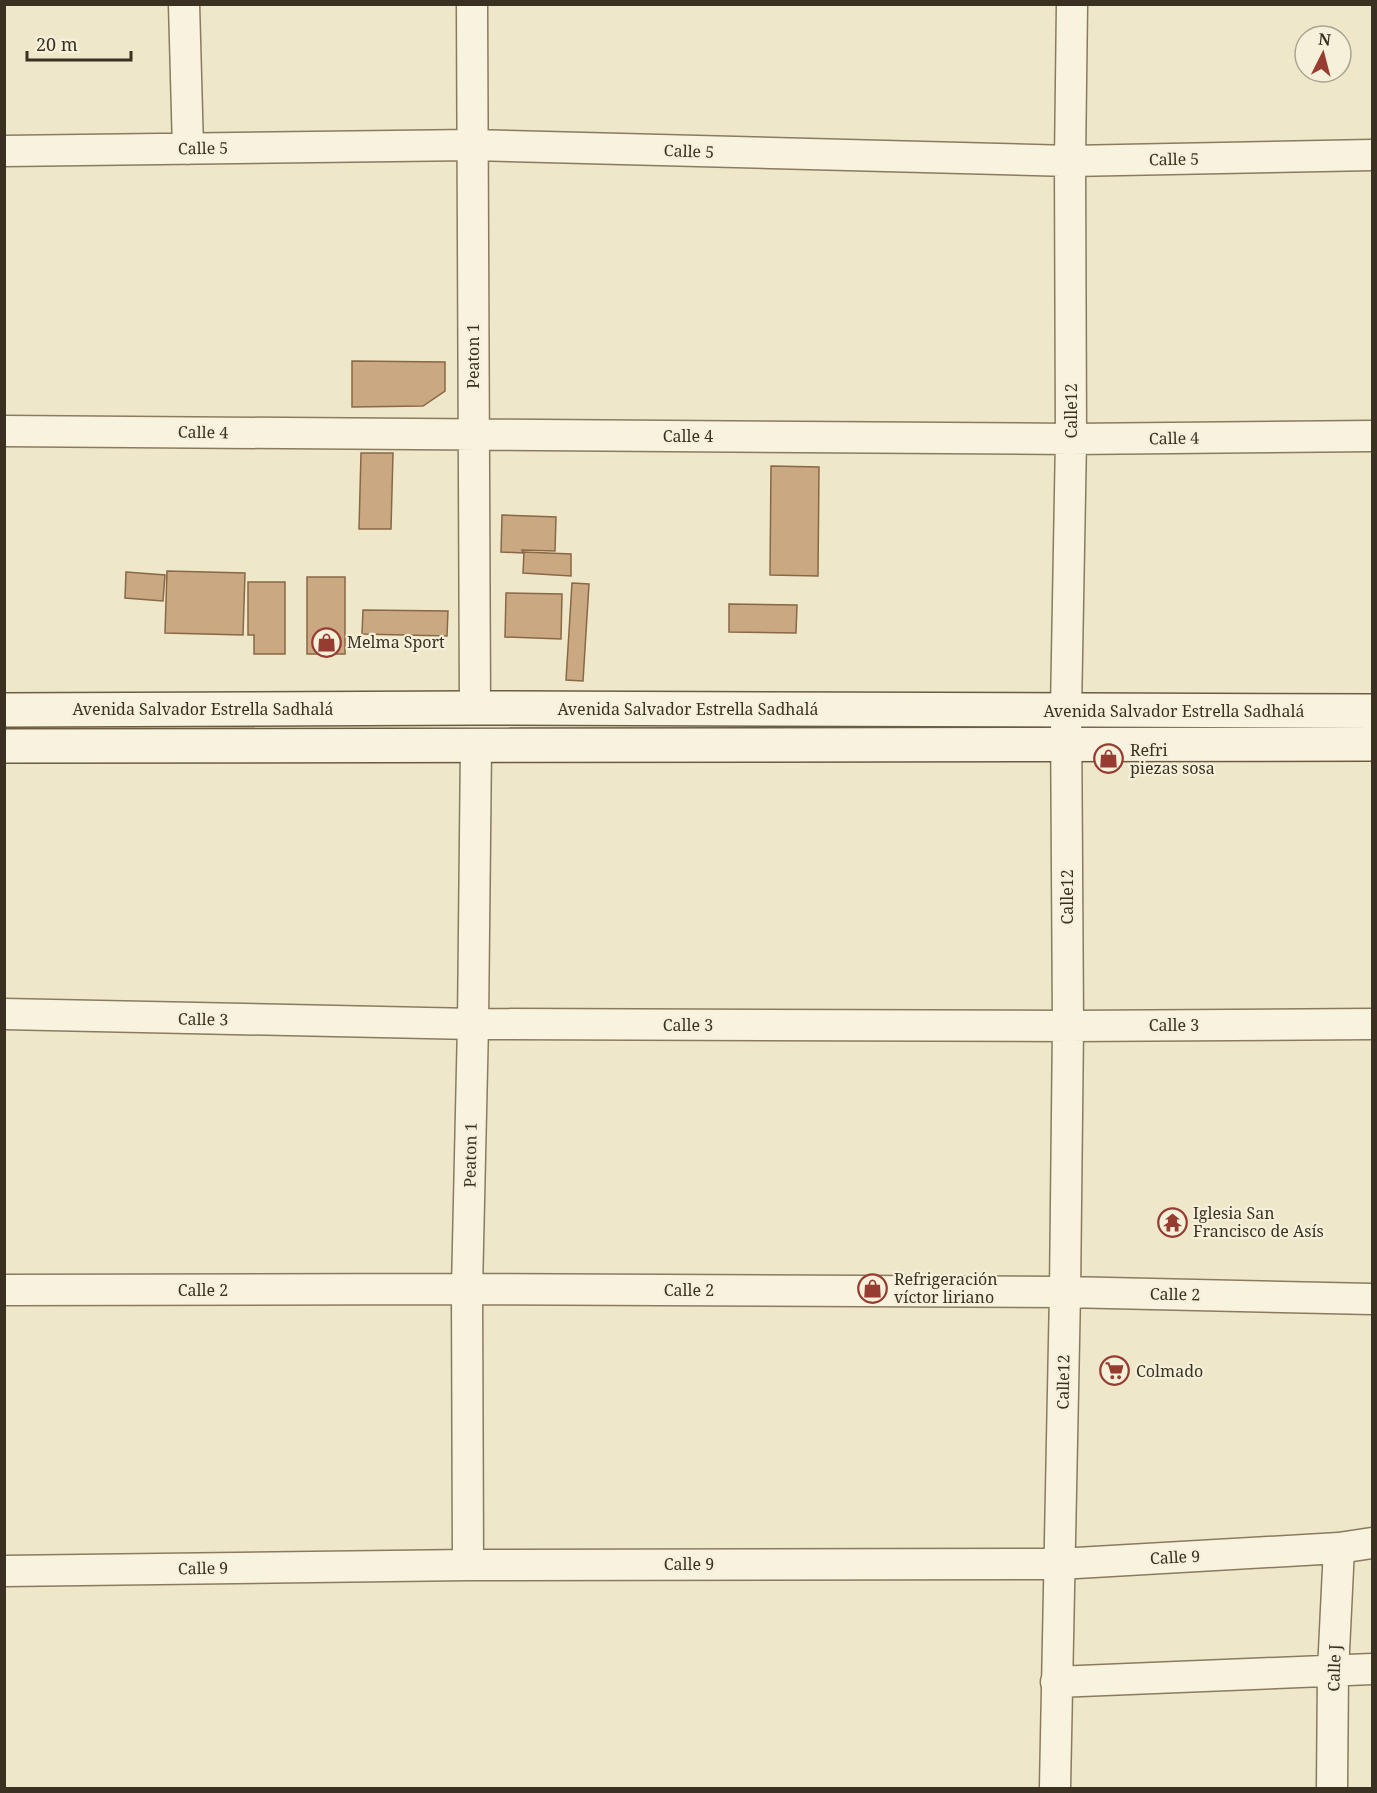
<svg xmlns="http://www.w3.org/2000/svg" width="1377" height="1793" viewBox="0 0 1377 1793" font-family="'Noto Serif',serif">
  <rect width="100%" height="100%" fill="#eee7ca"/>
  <path fill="#caa882" stroke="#886845" stroke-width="1.5" d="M352,361L445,362V391L423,406L352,407Z
    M361,453H393L391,529H359Z
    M771,466L819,467L818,576L770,575Z
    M502,515L556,517L555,551L522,550L523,553L501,552Z
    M524,552L571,554V576L523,573Z
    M167,571L245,573L243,635L165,633Z
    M126,572L165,575L163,601L125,598Z
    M307,577H345V654H307Z
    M248,582H285V654H254V635H248Z
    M572,583L589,584L583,681L566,680Z
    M506,593L562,594L561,639L505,637Z
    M729,604L797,605L796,633L729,632Z
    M363,610L448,611L447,636L362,634Z"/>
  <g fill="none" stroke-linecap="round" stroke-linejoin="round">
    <defs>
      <path id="street" d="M184,4L188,149
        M472,4L475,708
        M4,151L472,145L1070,161L1372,155
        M4,431L1071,439L1372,436
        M4,1014L473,1024L1068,1026L1372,1024
        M4,1290L467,1289L1065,1292L1372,1299
        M468,1565L467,1289L473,1024L476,745
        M4,1571L468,1565L1059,1564L1339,1548L1372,1543
        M1056,1682L1372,1669
        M1055,1788L1065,1292L1068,1026L1066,710L1071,439L1070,161L1072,4
        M1332,1788L1333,1671L1339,1548"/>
      <path id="secondary" d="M4,710L475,708L1372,711
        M4,746L1372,744"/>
    </defs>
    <use href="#street" stroke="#8a7b5f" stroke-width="33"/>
    <use href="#secondary" stroke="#6c5c42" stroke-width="36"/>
    <use href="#street" stroke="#f8f3de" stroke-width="30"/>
    <use href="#secondary" stroke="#f8f3de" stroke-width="33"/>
  </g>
  <defs>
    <symbol id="shop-ring" viewBox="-11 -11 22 22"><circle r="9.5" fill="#f5f0da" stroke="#973c31" stroke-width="1.5"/><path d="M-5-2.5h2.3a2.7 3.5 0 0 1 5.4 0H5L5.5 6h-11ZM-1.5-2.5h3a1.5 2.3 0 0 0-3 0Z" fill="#973c31"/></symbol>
    <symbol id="temple-ring" viewBox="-11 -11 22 22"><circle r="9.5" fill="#f5f0da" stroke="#973c31" stroke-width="1.5"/><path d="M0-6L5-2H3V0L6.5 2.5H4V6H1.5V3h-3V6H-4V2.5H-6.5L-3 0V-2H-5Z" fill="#973c31"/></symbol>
    <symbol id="supermarket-ring" viewBox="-11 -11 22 22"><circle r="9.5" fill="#f5f0da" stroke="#973c31" stroke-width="1.5"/><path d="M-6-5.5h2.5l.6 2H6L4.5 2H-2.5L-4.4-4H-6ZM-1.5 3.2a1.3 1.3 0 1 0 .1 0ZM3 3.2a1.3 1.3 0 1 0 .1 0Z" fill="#973c31"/></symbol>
  </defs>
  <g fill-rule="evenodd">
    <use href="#shop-ring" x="310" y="626" width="33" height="33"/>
    <use href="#shop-ring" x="1092" y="742" width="33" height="33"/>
    <use href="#temple-ring" x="1156" y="1206" width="33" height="33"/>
    <use href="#shop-ring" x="856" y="1272" width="33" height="33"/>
    <use href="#supermarket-ring" x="1098" y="1354" width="33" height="33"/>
  </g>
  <g text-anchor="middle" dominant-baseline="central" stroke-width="4.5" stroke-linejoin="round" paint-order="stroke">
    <g font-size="16" fill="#3b3122" stroke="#f5f0da">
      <text transform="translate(203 148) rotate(-1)">Calle 5</text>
      <text transform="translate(689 151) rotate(2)">Calle 5</text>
      <text transform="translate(1174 159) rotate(-1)">Calle 5</text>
      <text transform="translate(473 356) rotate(-90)">Peaton 1</text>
      <text transform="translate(1071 411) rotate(-90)">Calle12</text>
      <text transform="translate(203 432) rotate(1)">Calle 4</text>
      <text x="688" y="436">Calle 4</text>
      <text transform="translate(1174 438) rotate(-1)">Calle 4</text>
      <text x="203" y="709">Avenida Salvador Estrella Sadhalá</text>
      <text x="688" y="709">Avenida Salvador Estrella Sadhalá</text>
      <text x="1174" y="711">Avenida Salvador Estrella Sadhalá</text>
      <text transform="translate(1067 897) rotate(-90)">Calle12</text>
      <text transform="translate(203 1019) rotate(1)">Calle 3</text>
      <text x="688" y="1025">Calle 3</text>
      <text x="1174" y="1025">Calle 3</text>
      <text transform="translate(470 1155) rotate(-89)">Peaton 1</text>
      <text x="203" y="1290">Calle 2</text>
      <text x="689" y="1290">Calle 2</text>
      <text transform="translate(1175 1294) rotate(1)">Calle 2</text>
      <text transform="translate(1063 1382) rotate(-89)">Calle12</text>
      <text transform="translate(1175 1557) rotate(-3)">Calle 9</text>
      <text x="689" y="1564">Calle 9</text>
      <text transform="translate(203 1568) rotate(-1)">Calle 9</text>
      <text transform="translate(1334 1668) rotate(-88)">Calle J</text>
    </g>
    <g font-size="16" fill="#3b3122" stroke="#f5f0da" text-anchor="start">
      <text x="347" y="642">Melma Sport</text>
      <text x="1130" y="750">Refri<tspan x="1130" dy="18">piezas sosa</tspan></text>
      <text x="1193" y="1213">Iglesia San<tspan x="1193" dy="18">Francisco de Asís</tspan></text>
      <text x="894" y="1279">Refrigeración<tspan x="894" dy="18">víctor liriano</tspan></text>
      <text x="1136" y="1371">Colmado</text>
    </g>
  </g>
  <rect width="1377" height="1793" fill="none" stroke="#3b3122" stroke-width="12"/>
  <g transform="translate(1323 54) rotate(6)"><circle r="28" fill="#f5f0da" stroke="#aba490" stroke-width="1.5"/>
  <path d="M0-4.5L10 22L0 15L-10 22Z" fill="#973c31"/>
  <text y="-9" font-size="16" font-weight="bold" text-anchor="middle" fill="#3b3122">N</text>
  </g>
  <path d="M27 51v9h104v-9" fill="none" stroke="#3b3122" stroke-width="3"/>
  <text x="36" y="51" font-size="18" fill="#3b3122" stroke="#f5f0da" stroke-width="4.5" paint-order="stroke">20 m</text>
</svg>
